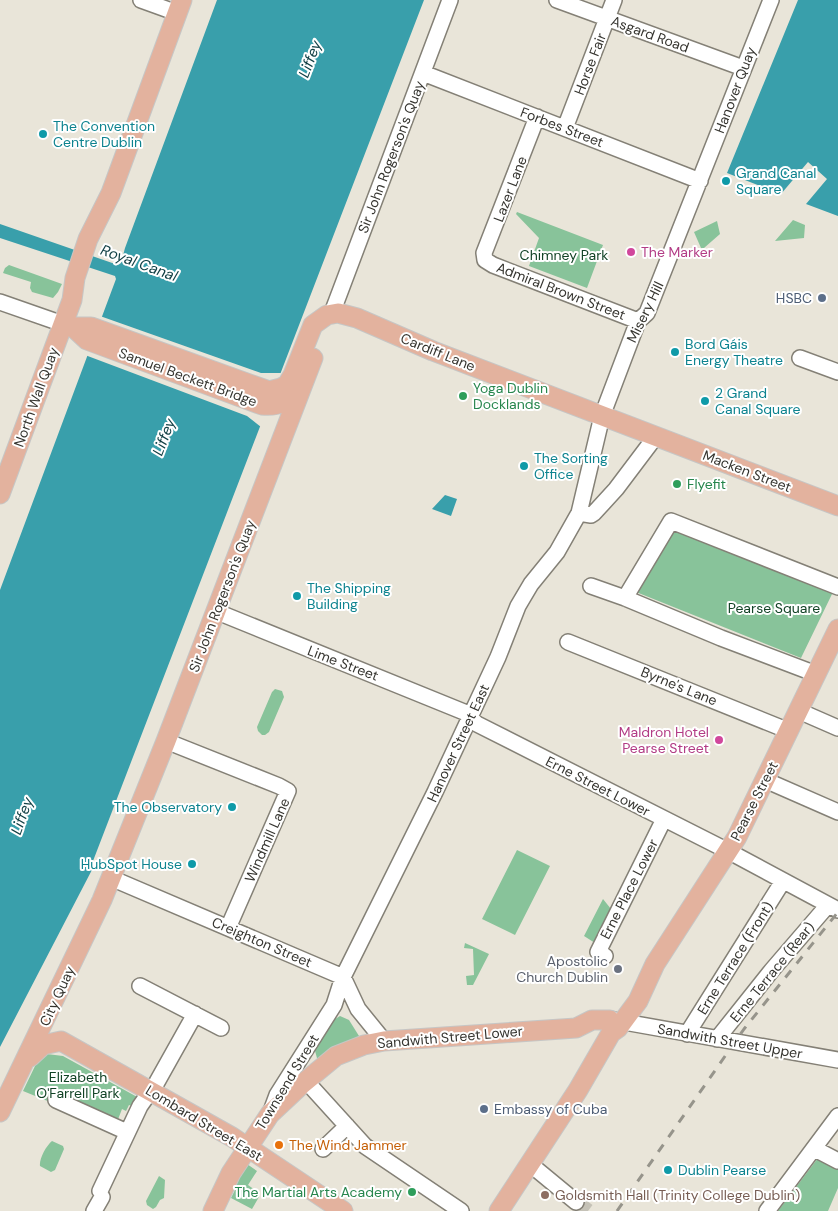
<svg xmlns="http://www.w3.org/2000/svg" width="838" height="1211" viewBox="0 0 838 1211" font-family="'DM Sans',sans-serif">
  <rect width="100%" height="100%" fill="#e9e5d9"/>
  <path fill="#88c39a" d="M517,212L603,245L587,288L529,266L539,238L516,214Z
    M793,220L805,225L804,238L775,241Z
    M717,221L720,234L704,248H701L694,232Z
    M9,265L62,284L58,292L53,298L32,292L30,288L31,282L3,273L5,268Z
    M673,529L833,592L801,658L636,592Z
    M275,689L282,691L284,697L269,732L265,735H262L258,731L257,727L272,692Z
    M517,850L550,866L515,935L482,919Z
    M603,899L611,909L595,943L584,936Z
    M465,943L489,954L473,985H467L466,976L474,975L473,949L464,948Z
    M340,1016L349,1020L359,1036L306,1077L298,1075L318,1062L314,1047L332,1021Z
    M47,1054L63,1056L139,1098L135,1107L129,1105L126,1111L122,1109L117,1122L59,1095L61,1091L57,1089L50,1102L23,1091L36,1064Z
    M52,1141L63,1146L64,1149L55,1170L51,1172L40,1166C39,1159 46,1146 52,1141Z
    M818,1158L838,1165V1188L828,1211H778Z
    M247,1164L257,1171L248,1185L255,1190L253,1194L259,1197L252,1209L231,1198L236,1188L230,1185Z
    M159,1176L165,1180L164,1198L160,1200L156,1207L153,1209L147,1205L146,1201Z"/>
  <path fill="#399fab" d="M217,0H424L93,861L95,864L0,1047V590L116,279L115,276L0,238V224L118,265L121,263L125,248Z
    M798,0H838V216L806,204L827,179L808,162L781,194L727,173Z
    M445,495L457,499L451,516L432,509Z"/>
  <path fill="#e9e5d9" d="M100,316L261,373H282L261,427L247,416L85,355Z"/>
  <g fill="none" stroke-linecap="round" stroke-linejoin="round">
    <path stroke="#c5c2b7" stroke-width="15" stroke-dasharray="15 8" stroke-linecap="butt" d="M576,1202L588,1211"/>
    <defs>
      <path id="minor" d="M141,0L177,13
        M557,0L743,68
        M423,73L700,181
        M537,117L484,253L485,260L493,265L638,321
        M565,128L614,0
        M0,302L63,324
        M332,313L450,0
        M800,358L838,372
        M579,513L591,515L594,513L616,489L656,436
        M591,586L625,598L721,638L816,674
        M625,598L671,521L838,587
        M215,611L464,712L477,724L728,851L838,910
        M568,642L789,731
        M799,711L838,728
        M166,741L279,786L288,791L228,928
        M765,780L838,812
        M111,878L343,977L358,1009L384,1041
        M605,956L598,952L664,819
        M140,986L221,1028
        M613,1020L838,1060
        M687,1034L783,881
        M717,1039L772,970L828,905
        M306,1081L365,1146L461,1211
        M56,1100L127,1132
        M270,1114L277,1095L334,1005L343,977L435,792L498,657L518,606L531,584L557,552L579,513L602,416L638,321L647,313L771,0
        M323,1149L347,1126
        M815,1149L838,1161
        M530,1164L576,1202
        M100,1191L140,1106L157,1082L195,1014
        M94,1211L102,1197
        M767,1211L838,1116"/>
      <path id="major" d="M63,324L73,327H91L269,391L281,388L287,385L293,375L313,325L327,315L338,313L357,318L433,351L838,506
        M73,327L87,340L262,405C278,407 289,401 300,389
        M0,494L72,300L75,278L88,239L111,193L182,0
        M30,1057L43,1045L61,1041L232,1137L343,1211
        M0,1112L102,900L166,741L313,358
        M213,1211L231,1173L270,1114L301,1085L336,1056L364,1045L384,1041L576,1028L592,1020H610
        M499,1211L578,1090L611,1033L618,1028L638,1001L655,964L737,837L838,629"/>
    </defs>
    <use href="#minor" stroke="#848076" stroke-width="18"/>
    <use href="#major" stroke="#c6c6c5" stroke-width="21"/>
    <use href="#minor" stroke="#fff" stroke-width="15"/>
    <use href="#major" stroke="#e3b29e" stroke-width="19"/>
    <path stroke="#96948b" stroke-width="3" stroke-dasharray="9 9" stroke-linecap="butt" d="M617,1211L744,1029L838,912"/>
  </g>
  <g fill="#0f9aa8" stroke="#fff" stroke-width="2">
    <circle cx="43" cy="134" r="5"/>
    <circle cx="726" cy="181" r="5"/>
    <circle cx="675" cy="352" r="5"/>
    <circle cx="705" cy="401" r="5"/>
    <circle cx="524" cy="466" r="5"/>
    <circle cx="297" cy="596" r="5"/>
    <circle cx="232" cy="807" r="5"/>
    <circle cx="192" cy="864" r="5"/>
    <circle cx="668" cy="1170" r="5"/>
  </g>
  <g fill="#d1479c" stroke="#fff" stroke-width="2">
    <circle cx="631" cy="252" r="5"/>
    <circle cx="719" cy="740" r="5"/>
  </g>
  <g fill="#5c6f8a" stroke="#fff" stroke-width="2">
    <circle cx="822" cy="298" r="5"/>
    <circle cx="484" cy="1109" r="5"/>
  </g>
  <g fill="#2e9e5b" stroke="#fff" stroke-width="2">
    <circle cx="463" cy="396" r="5"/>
    <circle cx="677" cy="484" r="5"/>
    <circle cx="412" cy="1192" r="5"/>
  </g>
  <circle fill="#6b7280" stroke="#fff" stroke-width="2" cx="618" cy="969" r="5"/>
  <circle fill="#e8710a" stroke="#fff" stroke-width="2" cx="279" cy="1145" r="5"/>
  <circle fill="#8d6e63" stroke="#fff" stroke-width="2" cx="545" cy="1195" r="5"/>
  <g text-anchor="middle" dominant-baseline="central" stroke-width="4" stroke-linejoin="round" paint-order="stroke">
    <g font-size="14" fill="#35342f" stroke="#fff">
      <text transform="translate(650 34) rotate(20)">Asgard Road</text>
      <text transform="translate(590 64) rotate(-69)">Horse Fair</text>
      <text transform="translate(735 90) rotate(-69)">Hanover Quay</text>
      <text transform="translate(562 127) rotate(21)">Forbes Street</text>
      <text transform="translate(391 157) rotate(-69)">Sir John Rogerson's Quay</text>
      <text transform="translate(510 189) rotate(-69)">Lazer Lane</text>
      <text transform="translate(561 291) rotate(21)">Admiral Brown Street</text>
      <text transform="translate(645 312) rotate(-64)">Misery Hill</text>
      <text transform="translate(438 352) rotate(22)">Cardiff Lane</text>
      <text transform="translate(188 377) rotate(20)">Samuel Beckett Bridge</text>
      <text transform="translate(36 397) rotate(-70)">North Wall Quay</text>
      <text transform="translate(747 471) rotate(21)">Macken Street</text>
      <text transform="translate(222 596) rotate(-69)">Sir John Rogerson's Quay</text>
      <text transform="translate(343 663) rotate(21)">Lime Street</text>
      <text transform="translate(679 686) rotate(22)">Byrne's Lane</text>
      <text transform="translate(458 743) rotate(-65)">Hanover Street East</text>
      <text transform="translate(598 786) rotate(27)">Erne Street Lower</text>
      <text transform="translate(754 801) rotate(-63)">Pearse Street</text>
      <text transform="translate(267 840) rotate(-66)">Windmill Lane</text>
      <text transform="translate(629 889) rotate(-63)">Erne Place Lower</text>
      <text transform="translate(262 942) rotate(23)">Creighton Street</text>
      <text transform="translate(735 958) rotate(-58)">Erne Terrace (Front)</text>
      <text transform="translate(772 972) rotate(-51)">Erne Terrace (Rear)</text>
      <text transform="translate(57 996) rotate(-65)">City Quay</text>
      <text transform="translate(450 1037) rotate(-5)">Sandwith Street Lower</text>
      <text transform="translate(730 1041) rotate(10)">Sandwith Street Upper</text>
      <text transform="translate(287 1082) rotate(-59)">Townsend Street</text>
      <text transform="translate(204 1123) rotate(31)">Lombard Street East</text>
    </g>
    <g font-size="14" fill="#0d838f" stroke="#fff" text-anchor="start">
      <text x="53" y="126">The Convention<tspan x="53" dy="16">Centre Dublin</tspan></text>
      <text x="736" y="173">Grand Canal<tspan x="736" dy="16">Square</tspan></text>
      <text x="685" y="344">Bord Gáis<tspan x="685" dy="16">Energy Theatre</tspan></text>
      <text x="715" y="393">2 Grand<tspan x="715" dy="16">Canal Square</tspan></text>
      <text x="534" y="458">The Sorting<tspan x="534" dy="16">Office</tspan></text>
      <text x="307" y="588">The Shipping<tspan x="307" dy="16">Building</tspan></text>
      <text x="222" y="807" text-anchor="end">The Observatory</text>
      <text x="182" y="864" text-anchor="end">HubSpot House</text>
      <text x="678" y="1170">Dublin Pearse</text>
    </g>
    <g font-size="14" fill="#b23c85" stroke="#fff" text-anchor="start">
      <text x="641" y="252">The Marker</text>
      <text x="709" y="732" text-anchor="end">Maldron Hotel<tspan x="709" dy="16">Pearse Street</tspan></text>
    </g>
    <g font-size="14" fill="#124326" stroke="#fff">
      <text x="564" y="255">Chimney Park</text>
      <text x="774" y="608">Pearse Square</text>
      <text x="78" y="1077">Elizabeth<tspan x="78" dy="16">O'Farrell Park</tspan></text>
    </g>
    <g font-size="14" fill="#4e5e75" stroke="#fff" text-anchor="end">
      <text x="812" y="298">HSBC</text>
      <text x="494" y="1109" text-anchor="start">Embassy of Cuba</text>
    </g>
    <g font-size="14" fill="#27864d" stroke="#fff" text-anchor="start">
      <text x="473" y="388">Yoga Dublin<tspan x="473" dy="16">Docklands</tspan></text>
      <text x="687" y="484">Flyefit</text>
      <text x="402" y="1192" text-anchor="end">The Martial Arts Academy</text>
    </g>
    <g font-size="14" fill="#5b616d" stroke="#fff" text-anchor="end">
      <text x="608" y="961">Apostolic<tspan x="608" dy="16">Church Dublin</tspan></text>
    </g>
    <g font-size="14" fill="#c56008" stroke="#fff" text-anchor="start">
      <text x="289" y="1145">The Wind Jammer</text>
    </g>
    <g font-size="14" fill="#785e54" stroke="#fff" text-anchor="start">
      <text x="555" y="1195">Goldsmith Hall (Trinity College Dublin)</text>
    </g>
    <g font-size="15" font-style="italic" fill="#124045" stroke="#fff">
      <text transform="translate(310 59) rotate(-69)">Liffey</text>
      <text transform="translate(139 263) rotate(20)">Royal Canal</text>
      <text transform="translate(164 437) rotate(-69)">Liffey</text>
      <text transform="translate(22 816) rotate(-70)">Liffey</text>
    </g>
  </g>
</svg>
